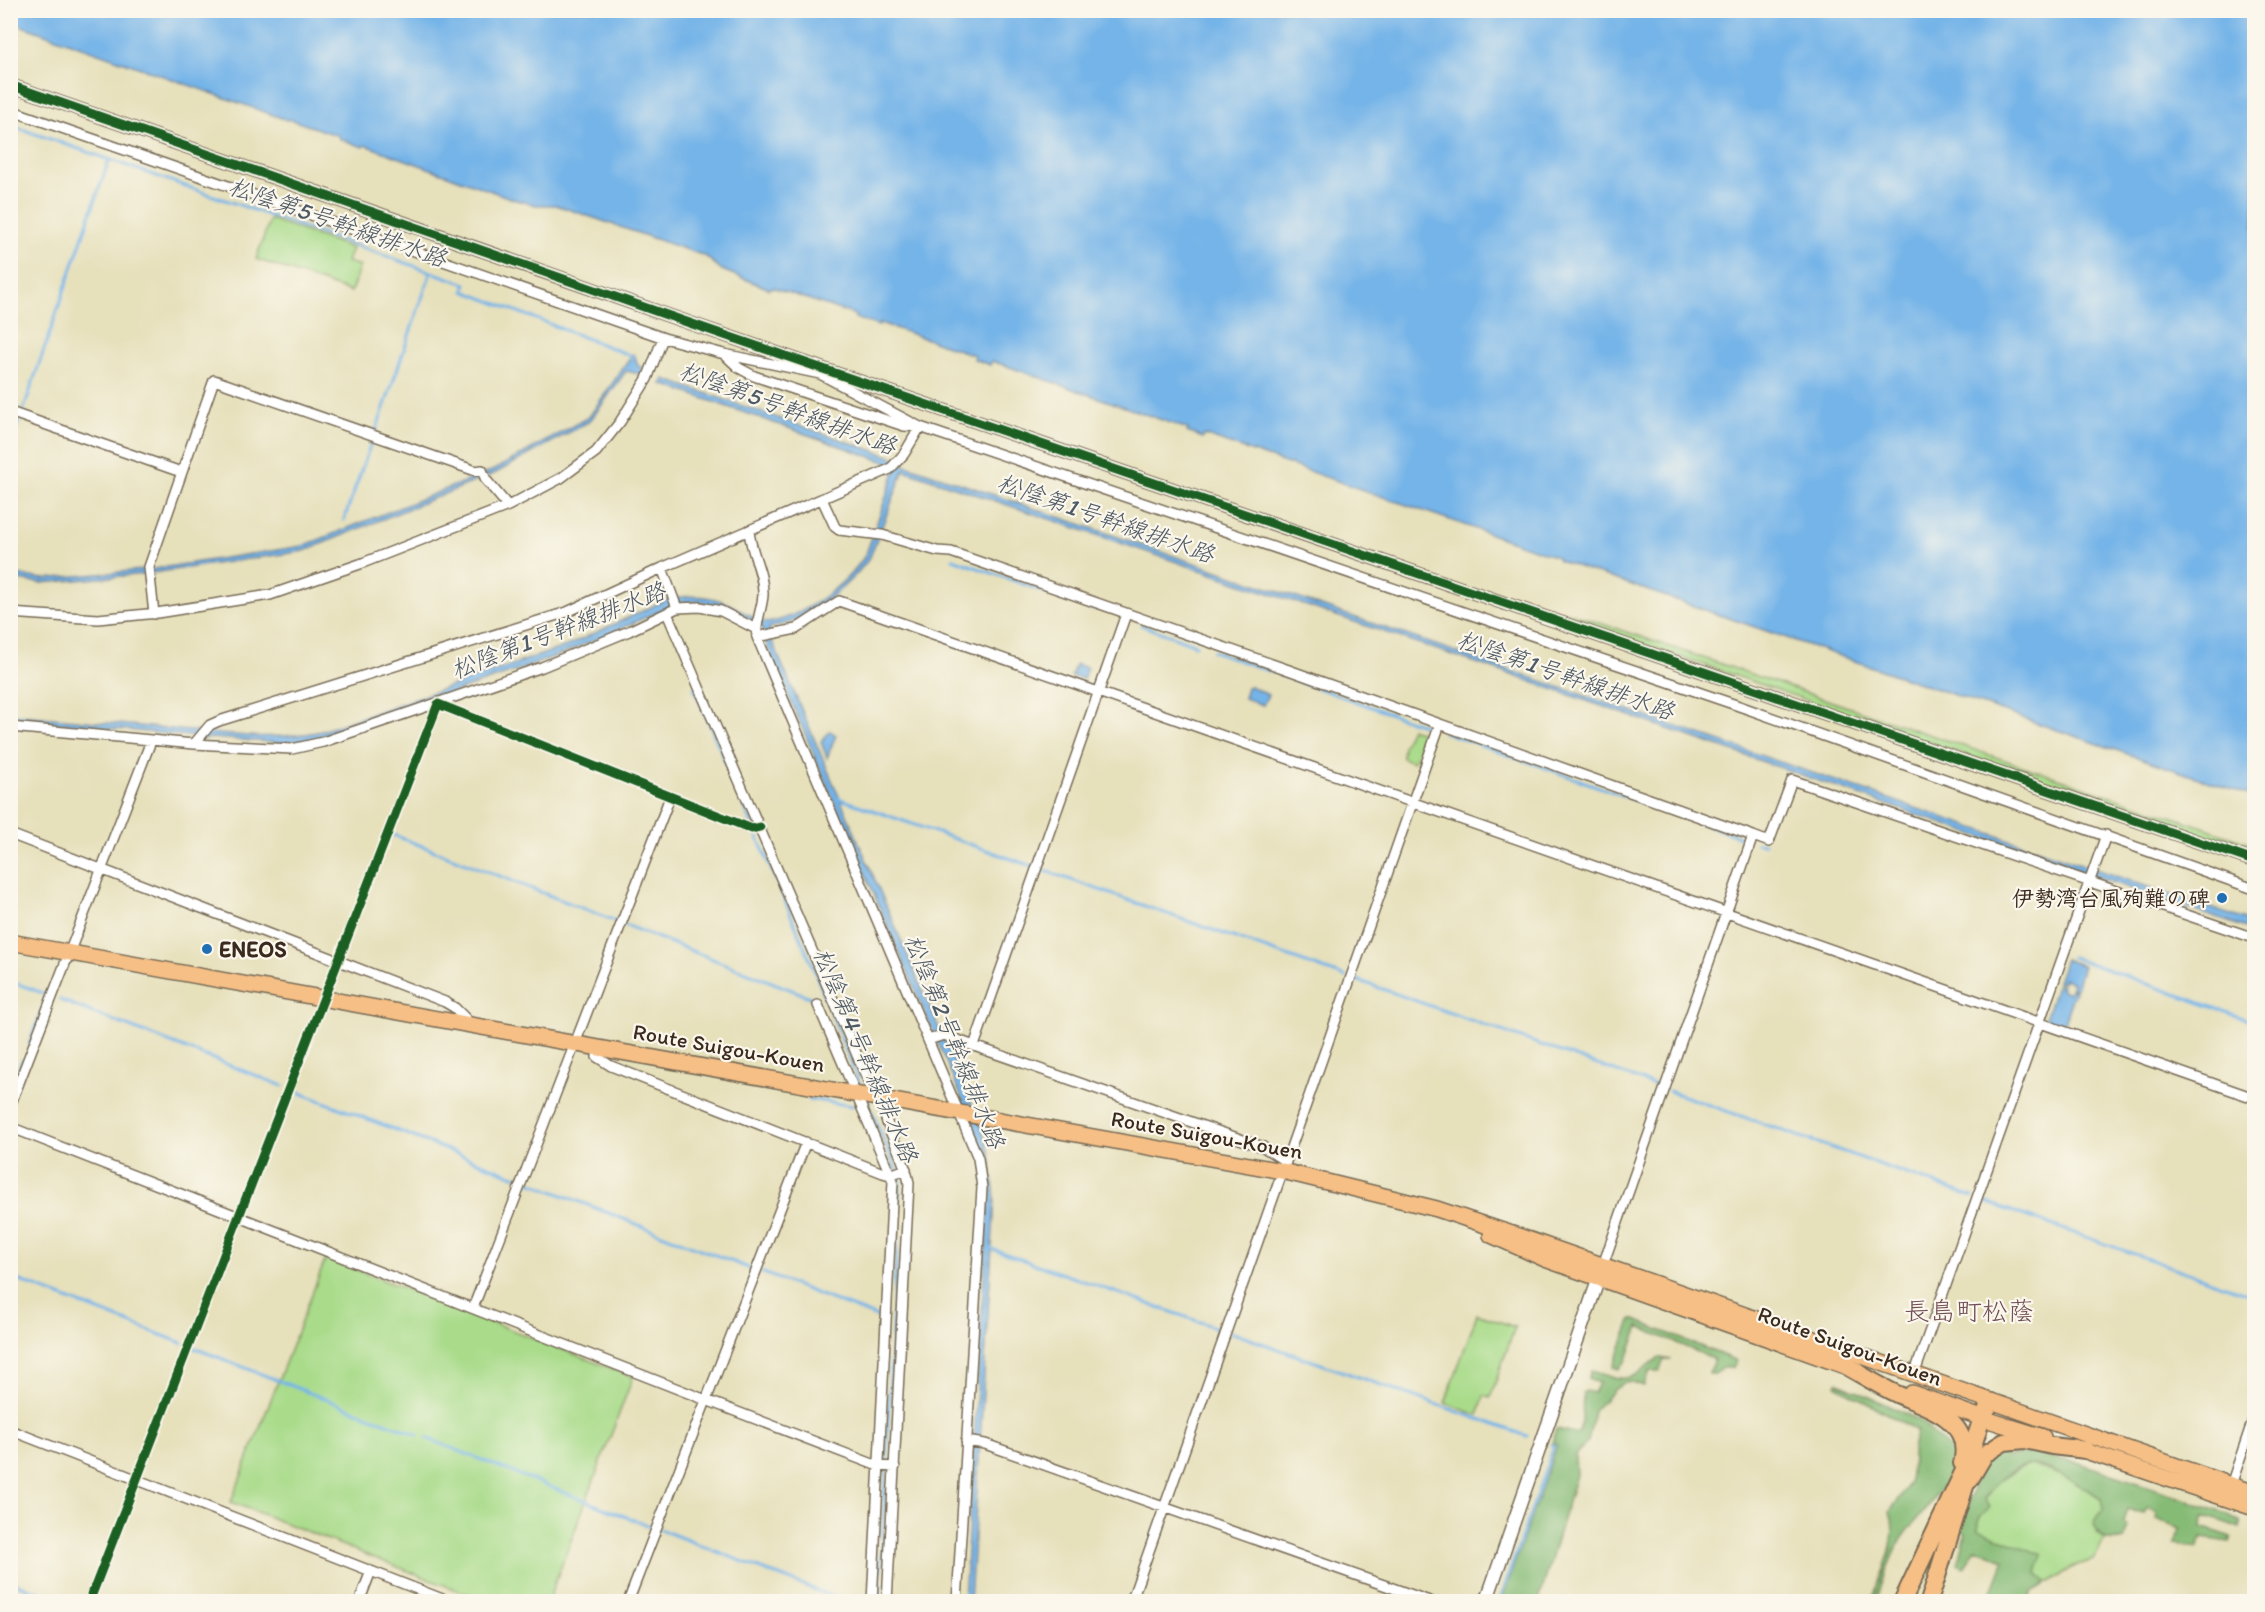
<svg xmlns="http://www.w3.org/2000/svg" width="2265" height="1612" viewBox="0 0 2265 1612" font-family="Itim,'Klee One',sans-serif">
  <rect width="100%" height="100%" fill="#fbf7ec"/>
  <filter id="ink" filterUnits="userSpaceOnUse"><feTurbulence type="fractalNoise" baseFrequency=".0167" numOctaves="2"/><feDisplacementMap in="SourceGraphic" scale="12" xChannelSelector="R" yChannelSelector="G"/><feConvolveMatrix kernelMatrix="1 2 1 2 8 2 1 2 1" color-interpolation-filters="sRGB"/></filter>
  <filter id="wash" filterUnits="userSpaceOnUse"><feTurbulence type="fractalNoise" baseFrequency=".008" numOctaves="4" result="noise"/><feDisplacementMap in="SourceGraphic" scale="24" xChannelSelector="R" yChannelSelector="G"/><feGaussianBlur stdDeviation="1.35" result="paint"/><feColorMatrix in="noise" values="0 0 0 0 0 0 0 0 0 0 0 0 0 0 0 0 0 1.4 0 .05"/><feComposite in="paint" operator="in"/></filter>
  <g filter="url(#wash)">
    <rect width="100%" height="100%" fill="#e6e0bb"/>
    <path fill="#a9db8a" stroke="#728254" stroke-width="1.5" d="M270,219L352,248L347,262L360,266L351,292L256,259Z
      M1567,612L2253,844L2251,850L2243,847L2242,850L1565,617Z
      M1411,728L1424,734L1414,762L1402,758L1403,746Z
      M326,1258L633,1377L548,1601H485L231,1502Z
      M1477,1314L1515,1327L1490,1398L1484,1396L1478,1415L1445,1403Z
      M2030,1464L2066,1477L2101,1498L2103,1510L2096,1533L2104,1539L2094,1560L2077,1565L2047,1583L1978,1529C1981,1492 1997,1477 2030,1464Z"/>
    <path fill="#86bb76" stroke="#60724a" stroke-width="1.5" d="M1632,1319L1737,1361L1733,1368H1721L1715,1374H1709L1714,1359L1639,1327L1626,1361L1619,1369L1613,1367Z
      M1661,1358L1671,1360H1664L1659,1371H1650L1644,1386L1632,1382H1625L1614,1390L1594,1411L1588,1442L1575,1455L1576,1475L1539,1601H1501L1557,1445L1552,1443L1556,1429L1578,1434L1582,1422L1583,1393L1586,1391L1594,1393L1599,1383L1588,1379L1591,1371C1604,1374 1619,1382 1633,1376C1644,1371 1649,1361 1661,1358Z
      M1837,1382L1919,1420L1957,1456C1946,1490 1917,1515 1898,1545C1888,1561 1883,1584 1876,1601H1872C1881,1574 1900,1541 1890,1511C1897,1500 1907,1492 1910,1479C1914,1460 1909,1451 1917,1431L1836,1385Z
      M1999,1453L2005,1457L2029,1453L2080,1463L2227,1514L2241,1522V1528L2203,1515L2202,1527L2232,1537L2230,1542L2202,1538L2197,1548L2175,1544L2180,1528L2156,1519L2157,1512L2147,1508L2144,1514L2127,1509L2123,1523L2128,1528L2124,1539C2109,1543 2098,1539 2094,1524L2103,1510L2101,1498C2086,1489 2045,1462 2028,1465C2009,1468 1995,1484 1984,1499L1990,1507L1979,1517L1978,1529L2042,1555L2037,1574L2047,1583L2032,1593L2030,1601H1988L2004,1560L1976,1548L1964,1568L1958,1564L1966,1534L1962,1529L1977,1474L1986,1460Z"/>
    <path fill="#75b4e8" stroke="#586f83" stroke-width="1.5" d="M11,10L2254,11V797L1558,560L1557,557L1204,435L1203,438L1187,432L1188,429L992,361L990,365L974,359V355L880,323L879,326L855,318V315L772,287L770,289L722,270L705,256L556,205H537L516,200L365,145L363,147L340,139L339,136L289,119L287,120L11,22Z
      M633,354L635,356L638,366L643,368L640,374L626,371L590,421L496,473L304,551L145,574L41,583L11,579L10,574L43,579L154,569L303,546L494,470L589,417Z
      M664,379L892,457L903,464L2254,923V931L1500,671L904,470L870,557C855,579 820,609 796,620C787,624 778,625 769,628L771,639L982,1128L990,1154L995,1198L970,1601H964L989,1195C987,1158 977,1135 961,1102L963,1101L765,641L762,627C738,613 708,596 678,603L567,652L513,672L320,737L283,743L211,738L202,740L190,736L11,719L10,714C64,719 117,724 171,729C221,734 272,742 322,731L567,646L666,600C686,595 709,594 728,604C741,610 754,619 767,623C803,617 847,585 866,554L896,469L889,463L662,384Z
      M1076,664L1087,668L1083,679L1071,676Z
      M1250,686L1268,695L1263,705L1244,698L1247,687Z
      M830,731L836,735L827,758L821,742Z
      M2065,959L2083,966L2076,988L2071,987L2072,982L2064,979L2062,983L2057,982Z
      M2057,984L2062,986L2061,990L2069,993L2070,988L2075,990L2063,1025L2045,1019Z"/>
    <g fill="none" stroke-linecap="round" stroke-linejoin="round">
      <path stroke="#75b4e8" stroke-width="3" d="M10,125L466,284L464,291L632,356L631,359
        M23,411L109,160
        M376,431L431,272
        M10,446L19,421
        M344,520L372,440
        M953,559L1093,609
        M1141,625L1196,645
        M1213,651L1272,672
        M1278,674L1431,728
        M694,688L811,962L863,1092
        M1444,732L1746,839
        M838,798L1032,866
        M391,834L618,922
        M1757,843L1765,844
        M1040,869L1346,977
        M625,925L810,997
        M2072,957L2254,1022
        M1354,979L1660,1087
        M10,981L48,995
        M60,1000L283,1086
        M29,1044L46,1000
        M17,1074L22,1060
        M293,1090L517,1177
        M1669,1091L1973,1197
        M809,1099L853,1106
        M867,1100L900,1179L879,1602
        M527,1181L751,1269
        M1980,1200L2254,1296
        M989,1248L1223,1330
        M761,1272L882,1319
        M10,1277L182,1343
        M1230,1332L1527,1436
        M192,1347L418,1435
        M426,1438L652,1527
        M659,1529L846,1602
        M10,1581L62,1602
        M1499,1602L1554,1446L1551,1445"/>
    </g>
  </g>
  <g filter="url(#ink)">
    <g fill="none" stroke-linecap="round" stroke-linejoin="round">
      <defs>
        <path id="minor" d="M10,110L664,338L724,354L820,374L920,427L904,454L890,469L662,568L567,612L219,721L210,725L194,744L10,727
          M724,354L739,368L754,376L904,426L920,427L1742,707L2254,889
          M10,412L181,472
          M822,499L835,527L839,530L882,535L937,551L951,552L1283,668L1753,836L1603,1265
          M749,530C750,552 764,572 763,595C762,610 755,622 757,637L978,1158L982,1188L957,1602
          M662,568L677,608
          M10,613L98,619L157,613L270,595L360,564L508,506L561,478L596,452L620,422L647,379L663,338
          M667,613L875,1097
          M154,614L149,567L214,380L476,471L482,470L486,480L508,506
          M757,637L796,629L839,601L2254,1098
          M194,744L292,749L323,742L542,667L629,631L677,608L700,607L721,611L756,629
          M10,834L445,1002L455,1008L470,1023
          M1753,836L1769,842L1792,780L2254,938
          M818,1005L893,1181L872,1602
          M928,1040L944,1035L974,1046L1263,1147L1285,1161
          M974,1046L1126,614
          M598,1048L597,1057L611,1066L883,1173L890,1175L906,1169
          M882,1098C884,1130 904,1153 909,1183L887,1602
          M10,1106L151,741
          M10,1127L706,1400L878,1466L895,1467
          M473,1308L670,797
          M1914,1375L2106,835
          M10,1430L450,1602
          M966,1441L985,1444L1432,1602
          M2231,1485L2254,1417
          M89,1602L438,704L752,829L760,827
          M359,1602L371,1571
          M628,1602L806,1142
          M1131,1602L1440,724"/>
        <path id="tertiary" d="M10,85L701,327L2254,861
          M1486,1602L1601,1272"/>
        <path id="primary" d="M10,942L1282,1171L1437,1209L1533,1241L2254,1493
          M1491,1235L1545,1259L1856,1370
          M1912,1393L1982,1418L2043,1437
          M2074,1447L2254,1508"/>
        <path id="motorway" d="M1846,1366C1864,1376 1881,1387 1899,1395C1929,1408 1973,1420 1962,1463
          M1969,1481L1985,1454L2004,1442L2025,1440L2052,1446L2086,1450
          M1902,1602L1967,1464L1982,1418L1991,1402
          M1929,1602L1967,1480"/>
      </defs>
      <use href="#minor" stroke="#776a55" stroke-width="12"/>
      <use href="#tertiary" stroke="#776a55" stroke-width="15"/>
      <use href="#primary" stroke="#776a55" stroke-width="18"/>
      <use href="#motorway" stroke="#776a55" stroke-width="20"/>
      <use href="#minor" stroke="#fff" stroke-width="9"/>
      <use href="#tertiary" stroke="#fff" stroke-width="12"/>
      <use href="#primary" stroke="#f5bf86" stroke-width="15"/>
      <use href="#motorway" stroke="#f5bf86" stroke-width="16"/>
      <defs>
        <path id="cycleway" d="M10,85L701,327L2254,861
          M89,1602L438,704L752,829L760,827"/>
      </defs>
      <use href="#cycleway" stroke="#fbf7ec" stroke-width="13"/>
      <use href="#cycleway" stroke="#1b5e20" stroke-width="9"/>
    </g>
  </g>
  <g fill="#1f6fb2" stroke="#fbf7ec" stroke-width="2">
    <circle cx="2222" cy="898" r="6"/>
    <circle cx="207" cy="949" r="6"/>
  </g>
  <g text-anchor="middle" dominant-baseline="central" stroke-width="4.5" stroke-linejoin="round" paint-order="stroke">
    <g font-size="22" font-weight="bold" fill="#3b2a1e" stroke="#fbf7ec" text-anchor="end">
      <text x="2210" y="898">伊勢湾台風殉難の碑</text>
      <text x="219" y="949" text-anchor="start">ENEOS</text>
    </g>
    <g font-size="22" fill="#3b2a1e" stroke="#fbf7ec">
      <text transform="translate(729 1048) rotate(10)">Route Suigou-Kouen</text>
      <text transform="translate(1207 1135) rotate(10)">Route Suigou-Kouen</text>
      <text transform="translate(1850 1346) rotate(20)">Route Suigou-Kouen</text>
    </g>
    <g font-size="24" font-style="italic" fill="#4f5a65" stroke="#fbf7ec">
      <text transform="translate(338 222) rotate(19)">松陰第5号幹線排水路</text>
      <text transform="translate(788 408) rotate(20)">松陰第5号幹線排水路</text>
      <text transform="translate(1106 518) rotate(19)">松陰第1号幹線排水路</text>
      <text transform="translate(558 630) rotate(-21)">松陰第1号幹線排水路</text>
      <text transform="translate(1566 675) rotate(19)">松陰第1号幹線排水路</text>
      <text transform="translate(955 1041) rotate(68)">松陰第2号幹線排水路</text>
      <text transform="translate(866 1055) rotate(67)">松陰第4号幹線排水路</text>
    </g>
    <g font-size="26" fill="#704f56" stroke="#fbf7ec">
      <text x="1969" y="1311">長島町松蔭</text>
    </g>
  </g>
  <rect width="2265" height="1612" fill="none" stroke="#fbf7ec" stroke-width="36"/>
</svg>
